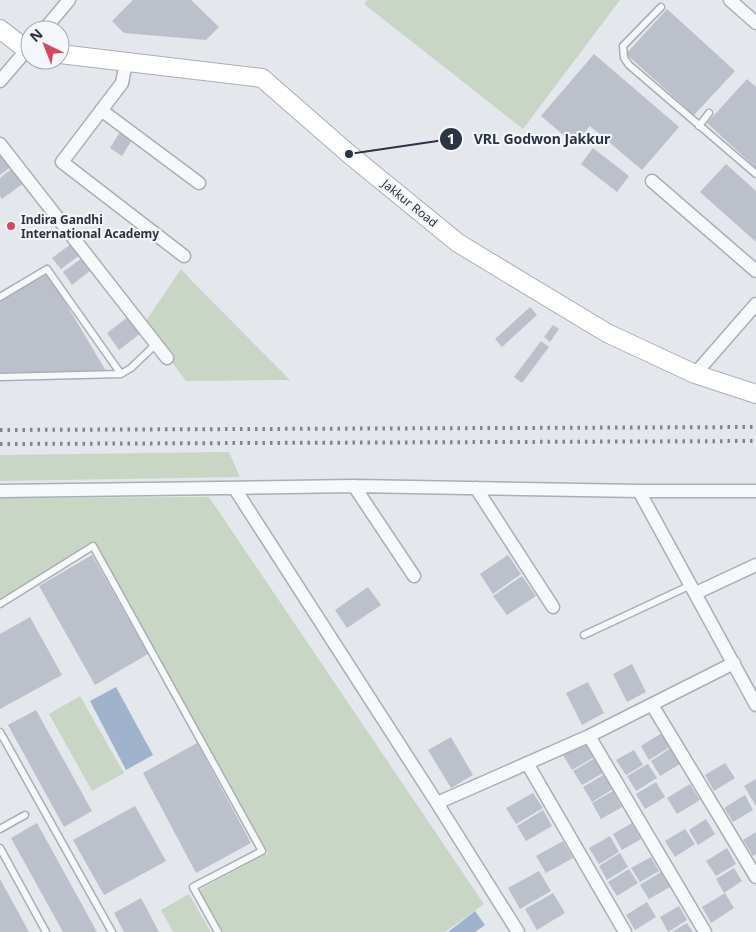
<svg xmlns="http://www.w3.org/2000/svg" width="756" height="932" viewBox="0 0 756 932" font-family="'Noto Sans',sans-serif">
  <rect width="100%" height="100%" fill="#e4e7ec"/>
  <path fill="#c9d6c5" d="M368,0H620L523,129L364,4Z
    M181,269L192,281L290,380L186,381L144,324Z
    M229,452L240,477L0,481V455Z
    M209,497L484,904L445,932H223L199,890L268,853L94,541L0,599V498Z
    M80,696L124,773L92,791L49,714Z
    M189,894L211,932H173L161,910Z"/>
  <path fill="#9fb4cc" d="M116,687L153,755L126,770L90,701Z
    M475,911L485,925L475,932H448Z"/>
  <path fill="#bbc0ca" d="M133,0H191L219,27L206,40L124,33L112,21Z
    M667,9L735,71L694,115L626,54Z
    M594,54L679,127L642,170L590,126L574,144L541,116Z
    M747,79L756,87V168L707,123Z
    M120,132L132,140L122,156L110,148Z
    M593,148L629,176L617,192L581,164Z
    M2,153L12,166L0,175V154Z
    M726,164L756,191V242L700,192Z
    M14,167L25,182L2,199L0,196V178Z
    M71,244L80,255L61,269L52,258Z
    M82,258L91,270L72,285L63,272Z
    M47,272L106,371L0,373V300Z
    M530,307L537,315L502,347L495,339Z
    M128,317L141,333L119,350L107,333Z
    M553,325L559,329L550,342L544,337Z
    M541,341L549,347L522,383L514,377Z
    M92,555L148,654L95,685L39,586Z
    M508,555L521,574L493,594L480,574Z
    M522,576L536,596L507,615L493,596Z
    M368,587L381,605L347,628L335,610Z
    M30,617L62,675L0,709V634Z
    M632,664L646,692L627,702L613,674Z
    M588,682L604,713L582,725L566,693Z
    M36,710L92,811L64,827L8,725Z
    M662,733L670,747L649,760L641,746Z
    M451,737L473,775L451,788L428,750Z
    M585,741L594,757L572,770L563,755Z
    M197,743L251,843L196,873L143,773Z
    M671,748L680,764L660,776L651,761Z
    M634,750L643,765L626,775L616,760Z
    M595,758L603,773L582,785L573,771Z
    M725,763L735,778L714,791L705,775Z
    M648,764L657,778L636,791L627,776Z
    M605,774L613,789L592,802L583,787Z
    M756,779V806L744,786Z
    M656,782L665,797L645,809L636,794Z
    M690,784L700,800L677,814L667,798Z
    M613,791L622,807L601,819L592,803Z
    M533,793L543,808L516,824L506,808Z
    M745,795L753,810L733,822L724,808Z
    M135,806L166,861L104,895L73,840Z
    M543,810L552,826L526,841L517,826Z
    M706,819L715,834L698,845L689,830Z
    M37,823L97,932H63L11,838Z
    M632,823L641,839L622,850L613,834Z
    M685,829L695,844L675,857L665,841Z
    M756,832V854L753,856L743,840Z
    M610,836L619,852L599,864L589,848Z
    M563,841L573,858L546,873L536,856Z
    M727,848L736,864L716,876L706,861Z
    M620,853L628,867L607,880L599,866Z
    M651,857L659,871L640,882L631,868Z
    M734,868L742,881L724,893L716,879Z
    M629,869L638,883L617,896L608,882Z
    M539,871L551,891L520,909L508,888Z
    M661,872L670,887L649,899L640,885Z
    M0,879L29,932H0Z
    M553,893L565,913L537,930L525,909Z
    M725,893L734,908L711,923L702,907Z
    M141,898L159,932H124L114,913Z
    M647,902L656,917L635,930L626,915Z
    M679,906L687,920L668,932L660,917Z
    M687,923L693,932H672Z"/>
  <g fill="none" stroke-linecap="round" stroke-linejoin="round">
    <defs>
      <path id="lane" d="M661,7L623,46L624,58L629,65L756,174
        M699,126L709,113
        M0,297L47,269L121,374
        M0,377L121,374L131,368L156,344
        M0,604L93,546L262,851L193,887L218,932
        M584,635L691,585
        M0,732L112,932
        M0,829L25,815
        M0,848L46,932"/>
      <path id="street" d="M730,0L756,23
        M44,30L69,0
        M126,62L122,83L62,162L184,256
        M0,81L30,46
        M101,110L199,183
        M0,144L167,358
        M652,181L756,271
        M695,374L756,304
        M354,486L414,576
        M476,488L553,607
        M235,489L437,803L518,932
        M0,491L354,486L639,491H756
        M639,491L756,705
        M696,593L756,565
        M652,705L756,877
        M589,736L705,932
        M527,763L625,932
        M437,803L589,736L734,663"/>
      <path id="secondary" d="M0,29L27,50H30
        M60,54L262,78L349,154L458,243L607,333L695,374L756,394"/>
    </defs>
    <use href="#lane" stroke="#a9aeb7" stroke-width="9"/>
    <use href="#street" stroke="#a9aeb7" stroke-width="15"/>
    <use href="#secondary" stroke="#a9aeb7" stroke-width="20"/>
    <use href="#lane" stroke="#f7f8fa" stroke-width="6"/>
    <use href="#street" stroke="#f7f8fa" stroke-width="12"/>
    <use href="#secondary" stroke="#fff" stroke-width="18"/>
    <path stroke="#7d8696" stroke-width="4" stroke-dasharray="2.5 5" stroke-linecap="butt" d="M0,430L756,427
      M0,444L756,441"/>
  </g>
  <circle fill="#d1495b" stroke="#f4f6f9" stroke-width="2" cx="11" cy="226" r="5"/>
  <g text-anchor="middle" dominant-baseline="central" stroke-width="4.5" stroke-linejoin="round" paint-order="stroke">
    <g font-size="12" fill="#2b3445" stroke="#f4f6f9">
      <text transform="translate(410 203) rotate(39)">Jakkur Road</text>
    </g>
    <g font-size="12" font-weight="bold" fill="#2b3445" stroke="#f4f6f9" text-anchor="start">
      <text x="21" y="219">Indira Gandhi<tspan x="21" dy="14">International Academy</tspan></text>
    </g>
  </g>
  <path fill="none" stroke="#2b3445" stroke-width="2" d="M349 154L451 139"/>
  <g fill="#2b3445" stroke="#f4f6f9" stroke-width="2">
    <circle cx="349" cy="154" r="5"/>
    <circle cx="451" cy="139" r="12"/>
  </g>
  <g font-size="15" text-anchor="middle" font-weight="bold" fill="#fff">
    <text x="451" y="144">1</text>
  </g>
  <g font-size="14" text-anchor="middle" font-weight="bold" fill="#2b3445" stroke="#f4f6f9" stroke-width="4.5" stroke-linejoin="round" paint-order="stroke">
    <text x="542" y="144">VRL Godwon Jakkur</text>
  </g>
  <g transform="translate(45 45) rotate(317)"><circle r="24" fill="#f4f6f9" stroke="#a4a8b1"/>
  <path d="M0-4L9 19L0 12L-9 19Z" fill="#d1495b"/>
  <text y="-8" font-size="14" font-weight="bold" text-anchor="middle" fill="#2b3445">N</text>
  </g>
</svg>
